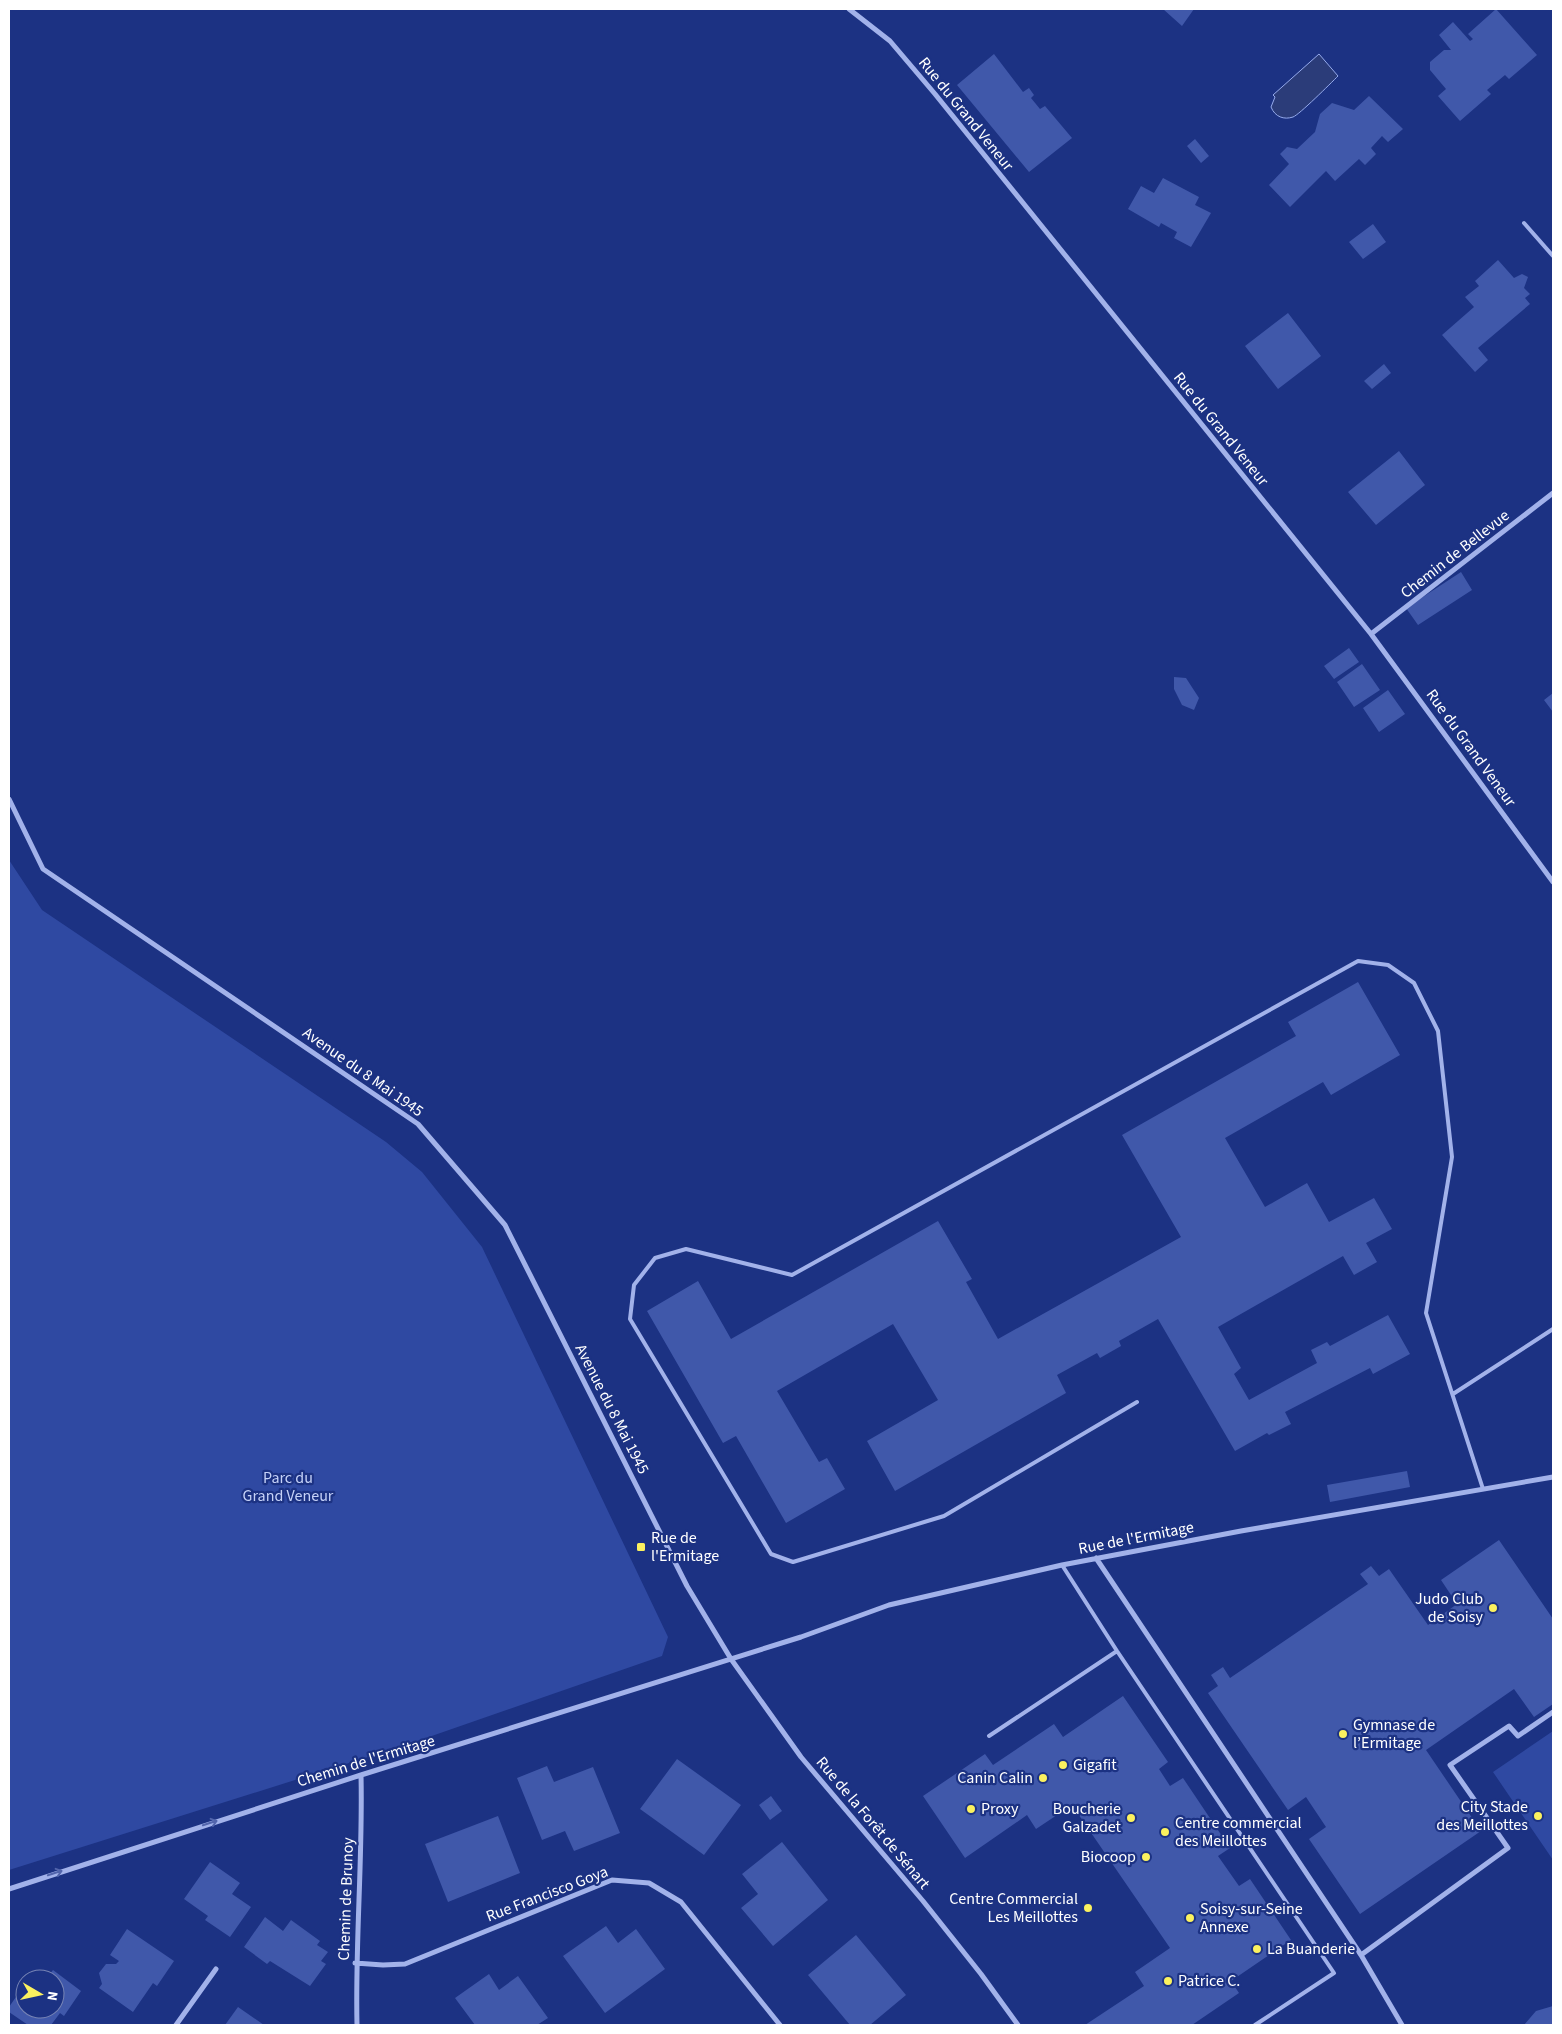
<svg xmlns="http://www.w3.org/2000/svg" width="1562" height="2034" viewBox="0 0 1562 2034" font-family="'Source Sans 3',sans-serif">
  <rect width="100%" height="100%" fill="#1c3283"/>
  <path fill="#2f49a2" d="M9,860L42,910L386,1142L422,1172L482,1247L668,1637L662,1656L403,1746L9,1870Z
    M1553,1731V1860L1493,1772Z"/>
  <path fill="#2b3c79" stroke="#95aaec" d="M1319,54L1338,76C1331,83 1299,115 1293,117C1284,120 1275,117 1271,107L1275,97L1273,95Z"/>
  <path fill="#4058aa" d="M1163,9H1194L1182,26Z
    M1496,9L1537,55L1509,79L1505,75L1487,90L1491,94L1460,121L1438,96L1446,89L1430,70V62L1444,50H1451L1439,35L1453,22L1470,41L1473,39L1468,34Z
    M994,54L1023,92L1029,88L1034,95L1031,98L1040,109L1045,106L1072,138L1029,172L957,85Z
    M1369,96L1403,129L1388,142L1382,136L1371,148L1376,154L1365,165L1359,159L1335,181L1326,171L1290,207L1269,185L1289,164L1280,154L1287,147L1297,149L1315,132L1320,114L1332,103L1354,110Z
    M1195,139L1209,156L1201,163L1187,146Z
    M1163,178L1199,197L1195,205L1211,213L1191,247L1174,238L1177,232L1161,223L1159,227L1128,209L1141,186L1154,193Z
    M1373,224L1386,242L1363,259L1349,242Z
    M1498,260L1514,278L1522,274L1528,277L1524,288L1530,294L1525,298L1530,304L1478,348L1488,360L1475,372L1442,335L1474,307L1465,297L1479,286L1475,281Z
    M1288,313L1321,356L1278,389L1245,346Z
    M1384,364L1391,373L1372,389L1364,381Z
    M1399,451L1425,485L1376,525L1348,492Z
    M1461,572L1472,590L1418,625L1406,608Z
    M1349,648L1359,662L1334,679L1324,666Z
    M1362,664L1380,690L1354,707L1337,682Z
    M1174,677L1186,678L1199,698L1194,710L1182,705L1174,689Z
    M1388,690L1405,714L1379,732L1363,708Z
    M1553,693V712L1544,700Z
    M1358,982L1400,1055L1331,1095L1323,1082L1225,1138L1265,1207L1307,1183L1329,1222L1374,1198L1392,1229L1366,1243L1377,1262L1354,1275L1343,1256L1218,1327L1241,1368L1234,1374L1249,1400L1317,1363L1311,1350L1327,1342L1330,1346L1388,1315L1410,1354L1373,1374L1370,1368L1285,1412L1291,1424L1269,1435L1267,1433L1235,1451L1158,1319L1119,1341L1121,1346L1100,1358L1097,1353L1057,1375L1066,1393L895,1491L867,1441L938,1400L893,1324L777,1391L819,1462L827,1458L845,1489L786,1523L736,1436L723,1443L647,1311L698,1281L731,1339L938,1221L972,1279L966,1282L998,1339L1181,1237L1122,1135L1296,1036L1288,1022Z
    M1407,1471L1410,1487L1330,1502L1327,1485Z
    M1499,1540L1553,1619V1704L1534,1717L1514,1689L1426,1750L1481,1831L1360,1914L1309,1839L1326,1827L1306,1797L1288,1810L1208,1693L1218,1686L1211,1675L1223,1667L1230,1678L1368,1584L1360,1574L1371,1566L1379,1576L1389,1569L1428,1625L1457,1604L1441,1580Z
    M1123,1696L1168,1762L1159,1769L1170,1786L1183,1778L1230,1848L1218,1856L1239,1886L1250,1879L1291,1940L1231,1981L1239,1993L1192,2025H1085L1144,1986L1135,1972L1170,1948L1072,1805L1036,1829L1027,1815L965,1858L923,1796L985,1754L993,1765L1054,1724L1063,1737Z
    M677,1759L741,1805L704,1855L640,1809Z
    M547,1766L554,1782L593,1767L620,1833L574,1851L565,1831L542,1840L517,1778Z
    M771,1796L782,1811L770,1820L759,1805Z
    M498,1816L520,1873L448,1902L425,1844Z
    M782,1842L828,1900L773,1946L741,1908L758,1894L742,1874Z
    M210,1862L240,1883L232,1894L251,1907L230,1937L205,1920L208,1916L184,1899Z
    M265,1917L283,1931L291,1920L320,1941L317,1945L328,1952L321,1961L326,1964L310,1986L270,1961L267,1964L244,1947Z
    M606,1926L618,1943L636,1929L665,1969L605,2013L563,1956Z
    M127,1929L174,1961L157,1986L153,1983L133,2012L99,1988L102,1984L99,1973L106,1964H116L119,1961L110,1955Z
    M856,1935L906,1995L870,2025H850L808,1975Z
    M53,1970L81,1991L64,2016L60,2013L51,2025H28L9,2012V2007L25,1984V2009H55V1979H46Z
    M489,1974L499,1990L518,1976L548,2018L537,2025H475L455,1998Z
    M1553,2006V2025H1524L1536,2011Z
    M238,2007L264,2025H225Z"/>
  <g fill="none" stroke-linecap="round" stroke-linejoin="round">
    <path stroke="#a2b2ea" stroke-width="4" d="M1524,223L1553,256
      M1453,1394L1553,1329
      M1137,1402L944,1516L793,1562L771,1554L630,1319L634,1285L655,1258L686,1249L792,1275L1358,961L1388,965L1414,983L1438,1031L1452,1157L1426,1313L1483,1489
      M1062,1565L1117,1651L1334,1973L1255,2025
      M989,1736L1117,1651"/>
    <path stroke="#a2b2ea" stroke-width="5" d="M849,9L890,41L935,94L1371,634L1553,882
      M1371,634L1553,493
      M9,799L43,869L418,1124L505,1225L687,1586L731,1659L801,1757L923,1901L981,1974L1018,2025
      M1096,1558L1361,1955L1402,2025
      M9,1889L361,1775L801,1637L889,1605L1062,1565L1241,1531L1553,1477
      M1361,1955L1508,1848L1450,1765L1509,1726L1518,1736L1553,1712
      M355,1963L383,1965L405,1964L612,1880L649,1883L681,1902L780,2025
      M176,2025L216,1969
      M357,2025C355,1942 363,1858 361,1775"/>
  </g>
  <defs><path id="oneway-shaft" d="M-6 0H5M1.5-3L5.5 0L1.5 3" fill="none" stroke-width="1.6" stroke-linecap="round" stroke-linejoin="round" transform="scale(1.25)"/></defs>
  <g stroke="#5265ac">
    <use href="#oneway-shaft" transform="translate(210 1823) rotate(-18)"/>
    <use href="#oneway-shaft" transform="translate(55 1873) rotate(-18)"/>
  </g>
  <g fill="#fbf15f" stroke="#1c3283" stroke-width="2">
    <rect x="636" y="1542" width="10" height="10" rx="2.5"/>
    <circle cx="1493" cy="1608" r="5"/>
    <circle cx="1343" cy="1734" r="5"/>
    <circle cx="1063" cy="1765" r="5"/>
    <circle cx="1043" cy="1778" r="5"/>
    <circle cx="971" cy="1809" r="5"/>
    <circle cx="1538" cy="1816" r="5"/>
    <circle cx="1131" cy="1818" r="5"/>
    <circle cx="1165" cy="1832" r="5"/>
    <circle cx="1146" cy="1857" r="5"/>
    <circle cx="1088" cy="1908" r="5"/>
    <circle cx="1190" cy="1918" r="5"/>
    <circle cx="1257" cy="1949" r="5"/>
    <circle cx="1168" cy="1981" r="5"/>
  </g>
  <g text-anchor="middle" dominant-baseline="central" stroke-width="4.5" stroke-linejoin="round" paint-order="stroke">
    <g font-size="16" fill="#fff" stroke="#1c3283">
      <text transform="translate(966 114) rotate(51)">Rue du Grand Veneur</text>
      <text transform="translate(1221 429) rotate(51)">Rue du Grand Veneur</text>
      <text transform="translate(1455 554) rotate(-38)">Chemin de Bellevue</text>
      <text transform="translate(1471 748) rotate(54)">Rue du Grand Veneur</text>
      <text transform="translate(363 1072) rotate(35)">Avenue du 8 Mai 1945</text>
      <text transform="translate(612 1409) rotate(63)">Avenue du 8 Mai 1945</text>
      <text transform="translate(1136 1538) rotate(-11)">Rue de l'Ermitage</text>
      <text transform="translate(366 1761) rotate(-17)">Chemin de l'Ermitage</text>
      <text transform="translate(873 1823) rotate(50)">Rue de la Forêt de Sénart</text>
      <text transform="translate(547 1894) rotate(-21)">Rue Francisco Goya</text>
      <text transform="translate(346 1899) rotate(-88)">Chemin de Brunoy</text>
    </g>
    <g font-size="16" fill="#c6d2f8" stroke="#1c3283">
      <text x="288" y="1478">Parc du<tspan x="288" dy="18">Grand Veneur</tspan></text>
    </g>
    <g font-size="16" fill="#fff" stroke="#1c3283" text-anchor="start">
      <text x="651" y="1538">Rue de<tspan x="651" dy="18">l'Ermitage</tspan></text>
      <text x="1483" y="1599" text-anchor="end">Judo Club<tspan x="1483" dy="18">de Soisy</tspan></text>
      <text x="1353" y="1725">Gymnase de<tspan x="1353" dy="18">l’Ermitage</tspan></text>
      <text x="1073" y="1765">Gigafit</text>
      <text x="1033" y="1778" text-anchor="end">Canin Calin</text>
      <text x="1528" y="1807" text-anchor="end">City Stade<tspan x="1528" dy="18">des Meillottes</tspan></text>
      <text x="981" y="1809">Proxy</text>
      <text x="1121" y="1809" text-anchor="end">Boucherie<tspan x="1121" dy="18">Galzadet</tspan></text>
      <text x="1175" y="1823">Centre commercial<tspan x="1175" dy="18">des Meillottes</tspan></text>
      <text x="1136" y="1857" text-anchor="end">Biocoop</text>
      <text x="1078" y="1899" text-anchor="end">Centre Commercial<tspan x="1078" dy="18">Les Meillottes</tspan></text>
      <text x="1200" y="1909">Soisy-sur-Seine<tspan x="1200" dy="18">Annexe</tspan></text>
      <text x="1267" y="1949">La Buanderie</text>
      <text x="1178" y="1981">Patrice C.</text>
    </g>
  </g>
  <rect width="1562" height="2034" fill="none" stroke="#ffffff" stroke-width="20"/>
  <g transform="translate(40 1994) rotate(99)"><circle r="24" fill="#1c3283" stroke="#7784b5"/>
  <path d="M0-4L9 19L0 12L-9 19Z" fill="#fbf15f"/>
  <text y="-8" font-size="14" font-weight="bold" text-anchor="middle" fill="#ffffff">N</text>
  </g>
</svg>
